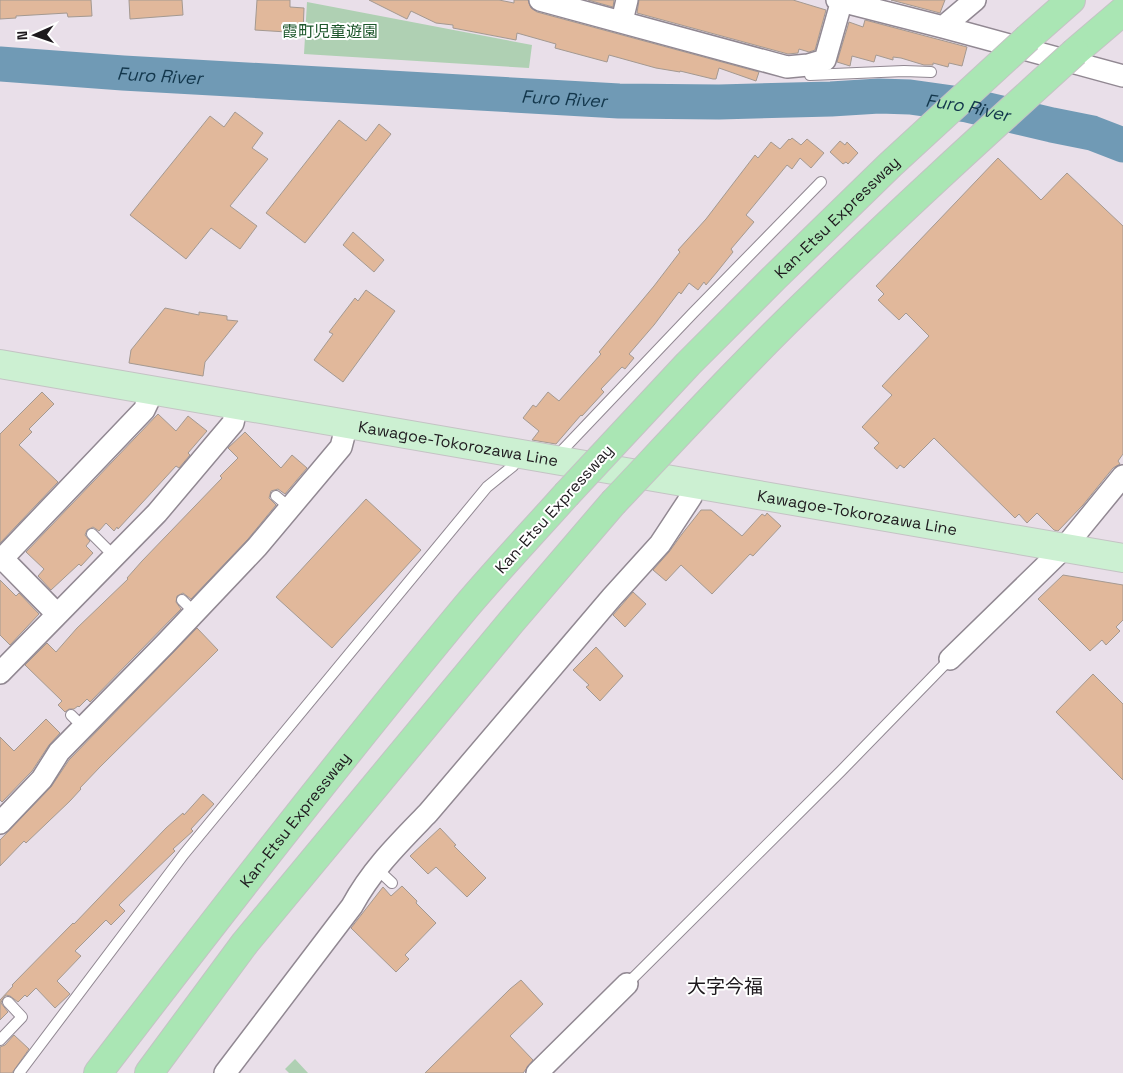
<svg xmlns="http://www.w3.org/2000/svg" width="1123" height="1073" viewBox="0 0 1123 1073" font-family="'Space Grotesk','Noto Sans JP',sans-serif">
  <rect width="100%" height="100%" fill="#e9dfe9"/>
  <path fill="#afd0b3" d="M307,2L532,45L529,68L304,54Z
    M295,1059L308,1073H289L285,1069Z"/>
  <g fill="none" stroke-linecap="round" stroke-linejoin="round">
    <path stroke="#709ab5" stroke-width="35" id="s1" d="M0,64L123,73L619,101L719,102L831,99L879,96L910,97L967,105L1052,125L1092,133L1123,145"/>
  </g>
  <path fill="#e1b89b" stroke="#a49991" d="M0,0H91L92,16L68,17L67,13L16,16V18L0,19Z
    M129,0H182L183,15L130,19Z
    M257,0H290V7L304,8L303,33L255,30Z
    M369,0H499L514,3V0H528L531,8L537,12L759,72L756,81L719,68L716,79H713L680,71V72L656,68L609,55L607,62L555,48L556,44L517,33L516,40L453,28V25L436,23L411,11L407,19Z
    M588,0H614L613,7Z
    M639,0H793L826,10L815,50L809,52L799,49L798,53L788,54L637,13Z
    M891,0H945L940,13Z
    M865,20L967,47L962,66L949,63L948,67L933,63V65H924L901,58L893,57V60L876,55L874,62L852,56L850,66L837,62L849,22L863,27Z
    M235,112L263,133L252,148L268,159L230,206L257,226L240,249L211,228L186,259L130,215L210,116L224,127Z
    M339,120L366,141L379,124L391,134L305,243L266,213Z
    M792,138L801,145L807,139L824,153L811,168L800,158L792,169L787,165L746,215L754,222L731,249L733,252L717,272L706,285L704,282L698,290L689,283L681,294L679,292L654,325L629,354L634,358L625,369L622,367L601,389L604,392L582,416L581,415L556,444L532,440L539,431L523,418L533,405L536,407L548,392L559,401L601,354L599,352L654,286L680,252L678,250L706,219L755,155L758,158L771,142L780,149L789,139L790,140Z
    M840,141L845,145L847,142L858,153L848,164L846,162L843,164L830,152Z
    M998,158L1041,200L1067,173L1123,226V454L1118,461L1120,464L1113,468L1083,505L1058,531L1054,530L1037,513L1027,523L1019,514L1015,518L934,438L904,468L900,465L897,469L874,448L879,443L862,427L892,395L882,386L929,336L906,313L899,320L878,300L884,294L876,286Z
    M353,232L384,260L374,272L343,245Z
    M366,290L395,311L343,382L314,360L333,334L329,332L355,298L358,301Z
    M165,308L199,315V312L227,316V320L238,321L205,362L203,376L129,363L131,350Z
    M42,392L54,404L29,429L32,432L19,445L58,482L0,543V434Z
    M158,414L176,431L188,416L207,431L188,453L190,455L179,468L176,466L118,529L117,527L114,531L106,523L99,531L93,527L87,530L85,535L90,541L86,546L93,553L81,566L79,564L51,590L38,576L44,569L26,552Z
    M245,432L281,468L292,455L307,468L285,494L278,489L271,491L269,498L276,505L248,539L191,599L183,593L177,596L176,602L181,609L90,702L87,699L79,707L78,706L74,709H69L65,712L58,705L62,701L25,665L47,643L56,652L77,628L128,579L127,578L142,561L222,478L220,476L238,458L228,448Z
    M366,499L421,550L332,648L276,597Z
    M701,510H711L742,536L762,514L765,516L767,513L781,526L753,556L750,554L712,594L681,565L666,581L653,570L669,552L682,534Z
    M1063,575L1123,585V620L1116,627L1120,631L1106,645L1102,640L1090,651L1038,599Z
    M0,580L16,596L19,593L39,614L10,645L0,635Z
    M633,592L646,604L625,627L613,615Z
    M197,628L218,650L100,767L80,788L81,789L70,801L26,843L24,841L0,866V840L51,787L69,760Z
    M596,647L623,676L600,701L586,687L589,685L573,670Z
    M1093,674L1123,704V780L1056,712Z
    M46,719L60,733L49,745L32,771L2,802L0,800V737L14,751Z
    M203,794L214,804L191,829L193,831L173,849L175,851L119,905L125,911L111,925L106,920L75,951L81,956L57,981L70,994L55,1008L36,988L27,997L25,995L18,1002L10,996L6,995L2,1000L1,1003L8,1012L0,1020V1000L13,986L12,985L73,923L74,924L166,828L183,813L184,815Z
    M440,828L456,845L454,846L486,878L467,897L436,867L428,874L410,856Z
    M402,886L417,901L416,903L436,923L405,955L409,959L396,972L351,928L383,887L391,896Z
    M521,980L543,1004L510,1036L533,1060L523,1073H425L510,989Z
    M14,1035L29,1049L12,1073H0V1047L5,1045Z"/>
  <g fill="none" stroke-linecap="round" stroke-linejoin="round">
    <defs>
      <path id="lane" d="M808,65L810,75L904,71L931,72
        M556,457L693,313L821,182
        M276,496L289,507
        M92,534L114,556
        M182,600L195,613
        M71,715L83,727
        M376,868L392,883
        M627,984L841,771L950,659
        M0,1040L22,1017L8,1002
        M19,1073L184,854L487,487L513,466L520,457"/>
      <path id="street" d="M540,0L787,67L808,65L825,60L842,0
        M837,0L943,27L1123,76
        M622,21L627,0
        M943,27L975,0
        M3,559L57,614
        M0,561L144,410L153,391
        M950,659L1064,548L1123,476
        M0,673L157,513L233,423L237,405
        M0,823L42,779L59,752L165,644L257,547L341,447L347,424
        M225,1073L352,906C372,869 399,843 428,813L612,597L660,544L691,497L694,485
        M537,1073L627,984"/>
      <g id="primary">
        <path id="s2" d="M0,364L1123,558"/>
      </g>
      <g id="highway">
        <path d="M1028,38L1071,0"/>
        <path d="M1075,52L1123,11"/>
        <path id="s3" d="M98,1073C218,916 339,760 465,608C498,569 532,533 566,495"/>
        <path d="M149,1073L245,943L511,622L613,503"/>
      </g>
    </defs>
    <use href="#lane" stroke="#918892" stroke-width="12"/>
    <use href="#street" stroke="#918892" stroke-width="24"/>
    <use href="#primary" stroke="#c4c3c4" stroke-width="30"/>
    <use href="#highway" stroke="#c4c3c4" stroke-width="30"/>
    <use href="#lane" stroke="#fff" stroke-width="10"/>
    <use href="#street" stroke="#fff" stroke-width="21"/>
    <use href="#primary" stroke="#ccf0d2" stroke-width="28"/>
    <use href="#highway" stroke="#aae6b4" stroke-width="28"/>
    <defs>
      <g id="highway-bridge">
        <path id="s4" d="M566,495L688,364L775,277L890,165L1028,38"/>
        <path d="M613,503C680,432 745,361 815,294C900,211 987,132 1075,52"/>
      </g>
    </defs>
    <use href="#highway-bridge" stroke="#c4c3c4" stroke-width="30" stroke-linecap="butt"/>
    <use href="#highway-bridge" stroke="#aae6b4" stroke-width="28"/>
  </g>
  <g text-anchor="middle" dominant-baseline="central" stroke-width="4" stroke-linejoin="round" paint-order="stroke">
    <g font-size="16" fill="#1e572c" stroke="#fff">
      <text x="330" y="31">霞町児童遊園</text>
    </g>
    <g font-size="16" fill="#1e1a1e" stroke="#fff">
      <text stroke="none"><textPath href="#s4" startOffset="388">Kan-Etsu Expressway</textPath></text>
      <text stroke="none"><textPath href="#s2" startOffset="465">Kawagoe-Tokorozawa Line</textPath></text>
      <text transform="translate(554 509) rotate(-48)">Kan-Etsu Expressway</text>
      <text stroke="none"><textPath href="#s2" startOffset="870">Kawagoe-Tokorozawa Line</textPath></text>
      <text stroke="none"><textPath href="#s3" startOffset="321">Kan-Etsu Expressway</textPath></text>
    </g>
    <g font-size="18" font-style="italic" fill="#13374c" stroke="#fff">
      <text stroke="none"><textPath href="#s1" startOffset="160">Furo River</textPath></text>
      <text stroke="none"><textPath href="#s1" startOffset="565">Furo River</textPath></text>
      <text stroke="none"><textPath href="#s1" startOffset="970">Furo River</textPath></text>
    </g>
    <g font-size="19" fill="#1e1a1e" stroke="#fff">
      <text x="725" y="986">大字今福</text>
    </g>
  </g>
  <g transform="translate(35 35) rotate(268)" stroke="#ffffff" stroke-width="4" paint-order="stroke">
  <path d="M0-4L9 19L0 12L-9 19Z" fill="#1e1a1e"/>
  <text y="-8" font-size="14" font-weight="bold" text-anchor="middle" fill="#1e1a1e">N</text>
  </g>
</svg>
